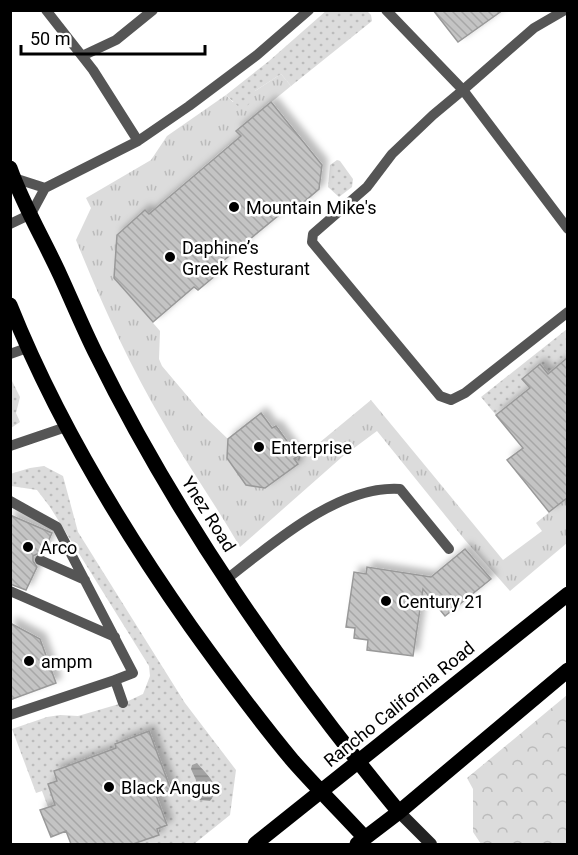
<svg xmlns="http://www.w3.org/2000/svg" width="578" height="855" viewBox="0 0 578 855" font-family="Roboto,sans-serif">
  <defs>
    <pattern id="grass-tufts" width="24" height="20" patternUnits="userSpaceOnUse" patternTransform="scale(1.5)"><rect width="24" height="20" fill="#dcdcdc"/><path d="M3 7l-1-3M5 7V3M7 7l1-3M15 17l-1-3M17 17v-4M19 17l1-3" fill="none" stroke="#bbb"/></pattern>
    <pattern id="forest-crowns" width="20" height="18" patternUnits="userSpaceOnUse" patternTransform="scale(1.5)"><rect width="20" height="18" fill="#dcdcdc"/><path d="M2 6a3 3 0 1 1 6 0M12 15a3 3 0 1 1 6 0" fill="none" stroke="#bbb"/></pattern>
    <pattern id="garden-dots" width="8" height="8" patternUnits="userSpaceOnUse" patternTransform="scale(1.5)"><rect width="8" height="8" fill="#dcdcdc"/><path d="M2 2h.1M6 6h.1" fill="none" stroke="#bbb" stroke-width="1.8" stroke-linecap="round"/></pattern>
    <pattern id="water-rules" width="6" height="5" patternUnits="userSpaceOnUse" patternTransform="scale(1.5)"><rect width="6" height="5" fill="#a3a3a3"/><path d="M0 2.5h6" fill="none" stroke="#8b8b8b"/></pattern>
    <pattern id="building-back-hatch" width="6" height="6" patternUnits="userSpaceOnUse" patternTransform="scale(1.5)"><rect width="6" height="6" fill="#c4c4c4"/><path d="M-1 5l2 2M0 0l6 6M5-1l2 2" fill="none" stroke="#a7a7a7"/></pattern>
    <filter id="shadow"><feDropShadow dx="5.5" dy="-5.5" stdDeviation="3" flood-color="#0004"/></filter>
  </defs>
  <rect width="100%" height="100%" fill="#fff"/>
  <path fill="url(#grass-tufts)" d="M281,74L291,86L236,131L245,140L234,149L229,145L161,203L154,219L145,210L117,235L114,278L160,331L159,359L162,366L205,417L228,439L227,458L246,485L265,488L297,464L294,459L319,443L371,400L503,560L542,531L536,523L567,498V543L510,591L465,540L377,431L342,457L240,547C216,505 187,465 163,422C129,364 101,302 76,240L91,208L86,198L151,160L167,136L226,95L233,102L255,91Z"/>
  <path fill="url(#forest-crowns)" d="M567,695V844H481L473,832V789L467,778Z"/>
  <path fill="url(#garden-dots)" d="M327,10L367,11L371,15L372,21L291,86L281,74L255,91L252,101L246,107H239L226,95L269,61Z
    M337,160L340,161L353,179L352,187L339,197L328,187L330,165Z
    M567,329V358L548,374L540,365L522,379L530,388L496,415L481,397Z
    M10,377L20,397L16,413L20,422L11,428Z
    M44,466L63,476L78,532L185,703L236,770L230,815L194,844H133L159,835L156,795L170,790L120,758L104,752L54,771L57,781L48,785L55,805L48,807L42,791L36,793L12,729L47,717L60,715L78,716L126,702L143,694L150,676L149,666L50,507L37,490L11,486L10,474L30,468Z"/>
  <path fill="url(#water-rules)" d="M197,763C206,774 223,786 210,801L200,800L194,792L196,780L191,769L192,765Z"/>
  <path fill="url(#building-back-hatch)" stroke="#999" stroke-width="1.5" filter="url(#shadow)" d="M433,10H503L458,42Z
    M271,102L322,165L319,189L292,212L289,207L217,266L221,271L198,290L194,287L153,322L114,278L117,235L145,210L149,214L241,136L236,131Z
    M567,358V498L549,512L507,460L523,448L496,415L530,388L522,379L540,364L548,374Z
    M261,413L272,428L276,426L298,456L294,459L298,464L265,488L246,485L227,458L228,439Z
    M10,515L52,533L43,553H39L33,556V561L37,567L26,590L10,584Z
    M465,549L491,579L445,616L423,589L413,656L367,650L368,640L354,638L355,628L346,627L354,572L366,574L367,567L431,577Z
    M10,623L40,639L56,683L10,700Z
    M149,731L171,790L156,795L167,825L157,829L159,835L133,844H71L66,831L51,837L40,810L55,805L48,784L57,781L54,771L116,748L115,744Z"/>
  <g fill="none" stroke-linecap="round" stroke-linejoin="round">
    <path stroke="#555" stroke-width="10" d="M46,10L93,70L138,141
      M386,10L463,90L534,28L565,10
      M82,56L116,40L153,10
      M11,179L14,178L45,188
      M10,224L31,214L45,188L138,141L189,106L257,55L309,10
      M568,229L463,90L433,115L392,154L367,187L313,234L312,242L440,396L451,400L465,393L568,312
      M10,354L27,348
      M10,446L66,427
      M10,501L57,527L133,673L115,680
      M40,560L85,580
      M227,579C273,543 339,485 400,489L449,549
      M10,591L115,637
      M10,715L115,680L123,703"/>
    <path stroke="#222" stroke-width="12" d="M399,812L431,844"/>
    <path stroke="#000" stroke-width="15" d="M10,168C23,205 44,240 60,275C72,301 83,328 96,354C175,515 285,674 399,812
      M10,305C56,420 120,526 191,627C224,673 257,718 293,761C316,787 341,812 365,838
      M255,844L568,594
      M357,844L399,812L568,670"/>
  </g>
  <g fill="#000" stroke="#fff" stroke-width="2">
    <circle cx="234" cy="207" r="6"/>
    <circle cx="170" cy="257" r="6"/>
    <circle cx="259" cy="447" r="6"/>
    <circle cx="28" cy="547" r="6"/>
    <circle cx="386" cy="601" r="6"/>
    <circle cx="29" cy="661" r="6"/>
    <circle cx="109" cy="787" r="6"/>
  </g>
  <g text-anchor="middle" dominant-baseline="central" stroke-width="5" stroke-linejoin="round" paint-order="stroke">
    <g font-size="18" fill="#000" stroke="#fff" text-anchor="start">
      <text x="246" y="207">Mountain Mike's</text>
      <text x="182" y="247">Daphine’s<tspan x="182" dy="21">Greek Resturant</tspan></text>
      <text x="271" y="447">Enterprise</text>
      <text x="40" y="547">Arco</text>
      <text x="398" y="601">Century 21</text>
      <text x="41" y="661">ampm</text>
      <text x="121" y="787">Black Angus</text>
    </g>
    <g font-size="18" fill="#000" stroke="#fff">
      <text transform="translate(209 514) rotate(58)">Ynez Road</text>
      <text transform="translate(399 704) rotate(-39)">Rancho California Road</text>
    </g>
  </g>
  <rect width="578" height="855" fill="none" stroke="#000000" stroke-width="24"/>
  <path d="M21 45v9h184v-9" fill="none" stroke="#000000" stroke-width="3"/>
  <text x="30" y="45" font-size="18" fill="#000000" stroke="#ffffff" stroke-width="4.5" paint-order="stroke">50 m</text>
</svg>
